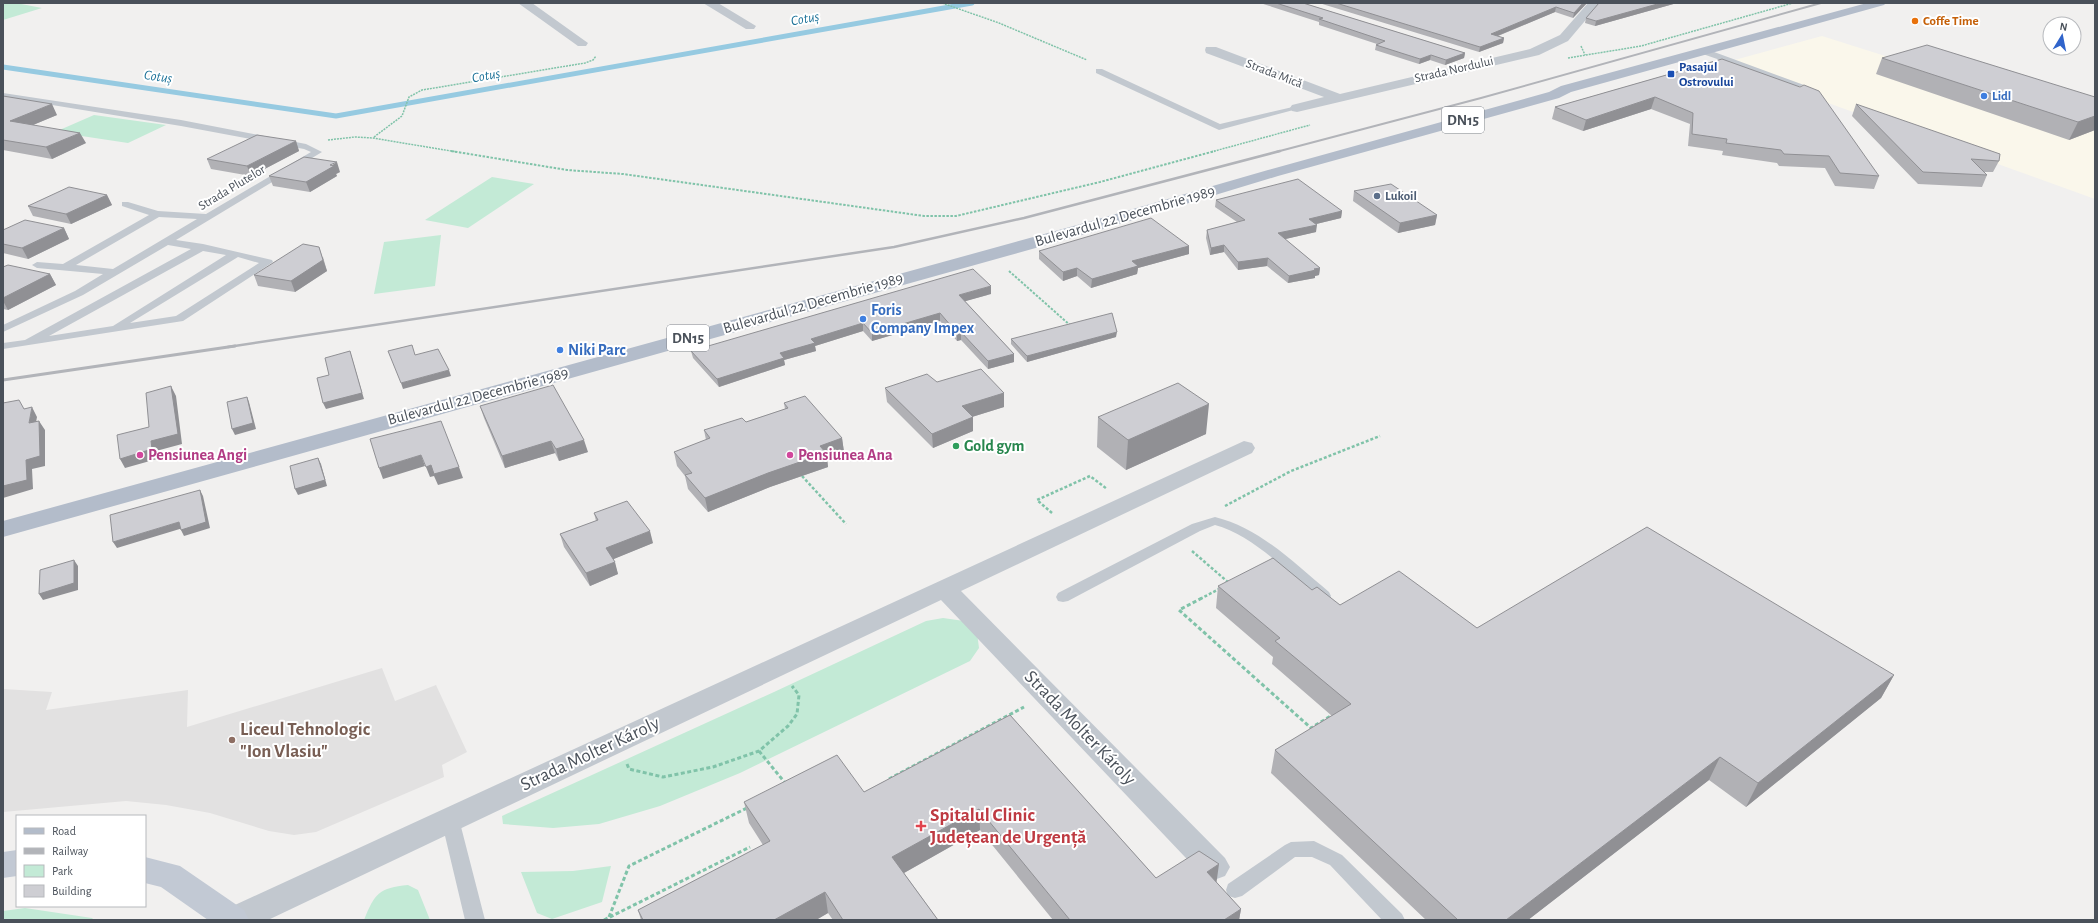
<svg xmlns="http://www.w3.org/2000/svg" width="2098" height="923" viewBox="0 0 2098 923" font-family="'Alegreya Sans',sans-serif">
  <rect width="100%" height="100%" fill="#f1f0ef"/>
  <path fill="#faf7eb" d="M1822,36L1901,61L2095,113V199L1720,64Z"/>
  <path fill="#e2e1e1" d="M382,668L395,701L436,685L467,752L442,765L444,777L316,832L294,835L269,831L210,813L166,805L126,801L3,812V689L52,692L46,710L188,690L187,727Z"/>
  <path fill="#c3ead6" d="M3,3H16L42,8L3,20Z
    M94,115L166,125L128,143L55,132Z
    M492,177L534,184L468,228L425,220Z
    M441,235L435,286L374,294L384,242Z
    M943,618L964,621L977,633L979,648L970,661L740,773L660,806L599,824L553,828L503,824L502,816L774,692L926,621Z
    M611,866L602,902L552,919L537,913L521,872L573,871Z
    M408,885L418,890L430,920H364C375,893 379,888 408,885Z
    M25,908L92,918L94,920H3V911Z"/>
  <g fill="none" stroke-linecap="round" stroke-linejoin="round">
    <path stroke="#96cae1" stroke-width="5" d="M3,67L336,116L972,3"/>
    <path stroke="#80c3a9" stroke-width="1.5" stroke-dasharray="2 1" stroke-linecap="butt" d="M942,3L999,23L1087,60
      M1581,46L1585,55
      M1568,58L1641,46L1793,3
      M374,137L402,116L409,97L422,90L585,63L593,60L596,56
      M328,140L355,137L373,138L457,152
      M1211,152L1310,125"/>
    <path stroke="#80c3a9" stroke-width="2" stroke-dasharray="2.5 1.5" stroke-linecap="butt" d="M451,151L567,170L623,174L924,216H956L1100,182L1215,151
      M1009,271L1071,326"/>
    <path stroke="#80c3a9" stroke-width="2.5" stroke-dasharray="3 2" stroke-linecap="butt" d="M802,476L846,524
      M1225,506L1291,471L1380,436
      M1052,513L1037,500L1090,476L1107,489
      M1192,551L1229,583
      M1200,599L1221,588"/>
    <path stroke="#80c3a9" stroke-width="3" stroke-dasharray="4 2.5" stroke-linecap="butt" d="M1202,598L1179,610L1311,728L1334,714
      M759,751L786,784
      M627,764L629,769L663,777L713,767L759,751L788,726L797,714L799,695L792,686
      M889,779L1024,707
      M609,917L629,866L747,808
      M604,920L750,847"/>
    <path fill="#c2c8cf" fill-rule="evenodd" d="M1700,49H1706L1804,85L1797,87L1700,53Z
      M1096,69H1102L1220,124L1297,106L1301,108L1219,130L1096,73Z
      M3,93L181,120L306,144L322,152L176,240L203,244L272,260L273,262L183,321L3,349V343L25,340L191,249L168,245L83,295L3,332V325L75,291L103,274L37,268L32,265L37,262L63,264L149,215L122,206V202H128L158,211L206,214L311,152L304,149L181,126L3,97ZM159,217L197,219L113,269L76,265ZM203,251L226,255L113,326L49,336ZM238,257L259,263L176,316L130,323Z
      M1215,517C1260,528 1294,563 1329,592L1331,596L1329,600L1324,601L1319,600C1290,574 1253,535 1215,525L1200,531L1068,601L1063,602L1058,601L1056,597L1058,593L1192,524Z
      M450,812L456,814L459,819L485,920H465L441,819L444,814Z
      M1314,841L1342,855L1402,914L1405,920H1382L1330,865L1312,857H1295L1242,896L1235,898L1228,896L1226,890L1228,884L1285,845L1291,842Z"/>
    <path fill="#c2c8cf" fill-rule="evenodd" d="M518,3H532L588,43L586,46H578Z
      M703,3H718L756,26L754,29H746Z
      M1588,3H1600L1568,41L1539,55L1297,112L1292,111L1290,108L1292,105L1324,97L1206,53L1205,50L1206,47H1216L1340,94L1530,49L1560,35Z
      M1244,441L1252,443L1255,448L1252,453L961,591L1225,858L1230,867L1225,876L1214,880L1203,876L941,600L268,920H219L224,910Z"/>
    <path fill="#c2c9d4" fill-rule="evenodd" d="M17,850V876L3,878V852Z
      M145,857L180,866L244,910L249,920H208L161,887L145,883Z"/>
    <path fill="#b3bcca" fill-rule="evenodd" d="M1867,3H1886L1884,5L1571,92L1559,98L1278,176L1100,230L3,537V521L1088,222L1268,170L1549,92L1561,86Z"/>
    <path stroke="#b2b4b9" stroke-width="2" d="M1276,152L1481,98L1821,3"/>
    <path stroke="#b2b4b9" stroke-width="2.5" d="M228,347L894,247L1024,218L1280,151"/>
    <path stroke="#b2b4b9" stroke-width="3" d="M3,380L235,346"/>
  </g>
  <path fill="#b1b1b5" d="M1260,3H1303L1465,53L1464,58L1445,65L1430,60L1419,64L1375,50L1376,45L1377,44L1319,25V22Z
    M1319,3H1587L1573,18L1555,12L1498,36L1504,38L1503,43L1479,52Z
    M1599,3H1677L1595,26L1585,23L1586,18Z
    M1882,58L2095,97V130L2069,140L1876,74Z
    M1722,59L1879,176L1874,189L1835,186L1825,168L1779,166L1777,163L1722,155L1723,151L1688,146L1690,124L1651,109L1583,131L1552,119L1555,107Z
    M3,96L57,115L33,125L86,143L52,159L3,150Z
    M1856,104L1999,161L1993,172H1984L1987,175L1982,187L1918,184L1852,116Z
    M296,141L299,151L251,176L211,169L207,159Z
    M340,172L336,174L337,176L310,192L273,186L269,176Z
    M1354,191L1437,215L1435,225L1398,233L1353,201Z
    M107,195L112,205L71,224L33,216L28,206Z
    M1216,200L1342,211L1341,218L1316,224V232L1285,239L1320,268L1319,275L1315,276V278L1288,283L1267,266L1238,270L1224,252L1210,255L1206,238L1207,230L1237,222L1215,207Z
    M64,228L69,239L28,259L3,253V230Z
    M1189,246V254L1138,268L1137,274L1091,288L1077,276L1063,281L1039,259V251Z
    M323,257L327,271L295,292L258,286L254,275Z
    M3,267L50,274L56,285L8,310L3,309Z
    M991,294L965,301L1014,354V362L988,369L961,340L957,341L940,321L872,341L863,331L815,346L816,351L784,360L785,365L719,387L693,358L691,351Z
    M1116,337L1027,362L1011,344V339Z
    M937,382L1004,393V407L972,417L973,431L933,448L887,402L885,388Z
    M784,403L842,438L844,452L827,458L828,467L770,487L708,512L688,489L685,476L677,466L674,452L706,440L704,430L746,422L785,409Z
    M480,406L588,452L559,461L555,453L505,468L484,418Z
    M1098,417L1206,434L1126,470L1097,447Z
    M594,513L653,543L613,559L618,574L590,586L564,547L560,534L596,521Z
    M1218,586L1312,590L1340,605L1477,628L1894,675L1881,698L1746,807L1709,780L1528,920H1426L1271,773L1275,750L1332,716L1272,664L1273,657L1216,608Z
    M1010,715L1156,878L1217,883L1241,909L1239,920H1053L980,830L904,873L938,920H833L828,913L816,920H641L638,910L763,845L749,823L744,802L864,792Z"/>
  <path fill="#909094" d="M1583,3H1587L1573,18L1574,13Z
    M1661,3H1677L1595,26L1596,21Z
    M1556,7L1555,12L1490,39L1491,34Z
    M1504,38L1503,43L1479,52L1480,47Z
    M1465,53L1464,58L1445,65L1446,60Z
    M1431,55L1430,60L1419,64L1420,59Z
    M1655,97L1651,109L1583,131L1586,120Z
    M52,104L57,115L16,132L10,121Z
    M2095,116V130L2069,140L2078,122Z
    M80,133L86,143L52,159L46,147Z
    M296,141L299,151L251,176L247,166Z
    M337,162L340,172L336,174L337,176L310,192L306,182Z
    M107,195L112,205L71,224L66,214Z
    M1342,211L1341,218L1308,226L1309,219Z
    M1437,215L1435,225L1398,233L1400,223Z
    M1317,225L1316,232L1277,241L1278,233Z
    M64,228L69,239L28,259L22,248Z
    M1224,245V252L1210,255L1211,248Z
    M1189,246V254L1138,268L1137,274L1091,288L1092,279L1132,261Z
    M319,247L327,271L295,292L291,281Z
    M1268,258L1267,266L1238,270V262Z
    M1077,268V276L1063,281V272Z
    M1320,268L1319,275L1315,276V278L1288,283L1289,276Z
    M50,274L56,285L8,310L3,301V298Z
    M991,286V294L959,303V295Z
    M940,313V321L872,341V333Z
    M863,323V331L815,346L816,351L784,360L785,365L719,387L717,379L811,339Z
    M961,332V340L957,341V333Z
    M1117,332L1116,337L1027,362V356Z
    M350,351L364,399L326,409L323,403Z
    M1014,354V362L988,369V361Z
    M449,370L451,376L403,389L401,383Z
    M171,386L176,396L182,444L156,451L157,459L125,468L120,459L151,441Z
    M1004,393V407L962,420V406Z
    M247,397L249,402L256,429L235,435L232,429Z
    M1209,404L1206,434L1126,470L1128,440Z
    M32,407L37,417L34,433L29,423Z
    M973,417V431L933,448L932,434Z
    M39,421L45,430V466L32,469L33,489L3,498V486L26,460Z
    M842,438L844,452L827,458L828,467L770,487L708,512L705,498L820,446Z
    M584,440L588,452L559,461L556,449Z
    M551,441L555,453L505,468L502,456Z
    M421,455L425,466L383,479L379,468Z
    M318,458L321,464L327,486L298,495L295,489Z
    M431,465L459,467L463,478L438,485L434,476L430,477L426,467Z
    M200,490L203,496L210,528L184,536L181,530Z
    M179,522L183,528L117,548L113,542Z
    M650,531L653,543L609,561L606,548Z
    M74,560L78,566V590L43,600L39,594Z
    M615,562L618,574L590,586L586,573Z
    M1894,675L1881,698L1746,807L1758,783Z
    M1720,757L1709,780L1528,920H1506Z
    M979,809L980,830L895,878L892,857Z
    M1219,864L1216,886L1207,872Z
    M825,892L828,913L816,920H774Z
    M1241,909L1239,920H1224Z"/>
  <path fill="#ceced3" stroke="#909094" d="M1276,3H1303L1465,53L1446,60L1431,55L1420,59L1376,45L1385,41L1319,19L1323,18Z
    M1336,3H1583L1574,13L1556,7L1491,34L1504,38L1480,47Z
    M1599,3H1661L1596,21L1586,18Z
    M1927,45L2095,97V116L2078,122L1882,58Z
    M1722,59L1800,87L1804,85L1819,91L1879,176L1840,173L1829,156L1784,154L1781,150L1726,143L1727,139L1692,134L1693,113L1655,97L1586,120L1555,107Z
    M3,96L52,104L10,121L80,133L46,147L3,140Z
    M1856,104L2000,154L1999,161L1971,159L1987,175L1923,172Z
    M257,135L296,141L247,166L207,159Z
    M304,157L337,162L330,165L334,166L306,182L269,176Z
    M1298,179L1342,211L1309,219L1317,225L1278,233L1320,268L1314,269L1316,270L1289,276L1268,258L1238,262L1224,245L1211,248L1207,230L1245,220L1216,200Z
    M1391,184L1437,215L1400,223L1354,191Z
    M69,187L107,195L66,214L28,206Z
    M1151,218L1189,246L1132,261L1138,266L1092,279L1077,268L1063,272L1039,251Z
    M25,220L64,228L22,248L3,244V230Z
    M303,244L319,247L323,260L291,281L254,275Z
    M8,265L50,274L3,298V267Z
    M973,269L991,286L959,295L1014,354L988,361L961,332L957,333L940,313L872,333L863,323L811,339L815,343L780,353L784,358L717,379L691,351Z
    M1112,313L1117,332L1027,356L1011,339Z
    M412,345L415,355L438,349L449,370L401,383L388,351Z
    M350,351L362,393L323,403L317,378L329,375L325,358Z
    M981,369L1004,393L962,406L973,417L932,434L885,388L927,374L937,382Z
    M1178,383L1209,404L1128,440L1098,417Z
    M553,385L584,440L556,449L551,441L502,456L480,406Z
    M171,386L178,434L151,441L152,449L120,459L117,435L149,427L146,393Z
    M805,396L842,438L820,446L826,453L768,473L705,498L685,475L692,473L674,452L710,438L704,430L742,418L746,422L788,408L784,403Z
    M247,397L253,423L232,429L227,402Z
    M19,400L24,409L32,407L29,423L39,421L40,456L26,460L27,480L3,486V403Z
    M441,421L459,467L434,474L431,465L426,467L421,455L379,468L370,439Z
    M318,458L325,480L295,489L290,466Z
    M200,490L206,522L181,530L179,522L113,542L110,515Z
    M627,501L650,531L606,548L615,562L586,573L560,534L598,520L594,513Z
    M1647,527L1894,675L1758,783L1720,757L1506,920H1458L1275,750L1351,704L1275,641L1280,638L1218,586L1273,558L1312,590L1317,587L1340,605L1399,571L1477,628Z
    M74,560V583L39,594L40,570Z
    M1010,715L1156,878L1199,851L1219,864L1207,872L1241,909L1224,920H1070L979,809L892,857L938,920H843L825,892L774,920H643L638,910L770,841L744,802L837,755L864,792Z"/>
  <circle fill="#e8710a" stroke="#fff" stroke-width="1.5" cx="1915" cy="21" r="4"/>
  <rect fill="#1a4fb4" stroke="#fff" stroke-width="1.5" x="1667" y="70" width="8" height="8" rx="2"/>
  <g fill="#3f7fe0" stroke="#fff" stroke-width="1.5">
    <circle cx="1984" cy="96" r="4"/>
    <circle cx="863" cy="319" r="4"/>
    <circle cx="560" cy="350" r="4"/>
  </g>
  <circle fill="#5c6f8a" stroke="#fff" stroke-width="1.5" cx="1377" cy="196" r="4"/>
  <circle fill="#2e9e5b" stroke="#fff" stroke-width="1.5" cx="956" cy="446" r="4"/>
  <g fill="#d1479c" stroke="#fff" stroke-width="1.5">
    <circle cx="140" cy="455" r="4"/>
    <circle cx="790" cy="455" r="4"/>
  </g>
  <circle fill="#8d6e63" stroke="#fff" stroke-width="1.5" cx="232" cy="740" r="4"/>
  <path fill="#e0444e" stroke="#fff" stroke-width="1.5" d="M919 820h4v4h4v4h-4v4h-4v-4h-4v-4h4z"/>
  <g text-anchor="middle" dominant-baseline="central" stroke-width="4" stroke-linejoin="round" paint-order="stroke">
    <g font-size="13" font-weight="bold" fill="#c56008" stroke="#fff" text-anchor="start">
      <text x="1923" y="21">Coffe Time</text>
    </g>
    <g font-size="13" font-weight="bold" fill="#164399" stroke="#fff" text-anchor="start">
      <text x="1679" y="67">Pasajul<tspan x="1679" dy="15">Ostrovului</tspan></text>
    </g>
    <g font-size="13" fill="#4a515a" stroke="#fff">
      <text transform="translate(1454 70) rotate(-13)">Strada Nordului</text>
      <text transform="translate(1274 74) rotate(21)">Strada Mică</text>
      <text transform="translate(232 188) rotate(-31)">Strada Plutelor</text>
    </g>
    <g font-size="13" font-weight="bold" fill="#366cbe" stroke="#fff" text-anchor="start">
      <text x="1992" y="96">Lidl</text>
    </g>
    <g font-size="13" font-weight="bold" fill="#4e5e75" stroke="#fff" text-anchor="start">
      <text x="1385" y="196">Lukoil</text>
    </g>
    <g font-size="14" font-style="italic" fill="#1e7399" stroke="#fff">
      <text transform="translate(805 19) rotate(-10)">Cotuș</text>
      <text transform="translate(486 76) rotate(-10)">Cotuș</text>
      <text transform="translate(158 77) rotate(8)">Cotuș</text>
    </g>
    <g fill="#fff" stroke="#80858c" stroke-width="1">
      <rect x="1442" y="107" width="42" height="26" rx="3"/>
      <rect x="667" y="325" width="42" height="26" rx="3"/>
    </g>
    <g font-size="15" font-weight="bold" fill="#4a515a">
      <text x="1463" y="120">DN15</text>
      <text x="688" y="338">DN15</text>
    </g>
    <g font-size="16" fill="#4a515a" stroke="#fff">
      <text transform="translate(1125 216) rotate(-16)">Bulevardul 22 Decembrie 1989</text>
      <text transform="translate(813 303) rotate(-16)">Bulevardul 22 Decembrie 1989</text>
      <text transform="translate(478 396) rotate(-15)">Bulevardul 22 Decembrie 1989</text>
    </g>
    <g font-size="16" font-weight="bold" fill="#366cbe" stroke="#fff" text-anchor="start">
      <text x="871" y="310">Foris<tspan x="871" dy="18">Company Impex</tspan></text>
      <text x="568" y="350">Niki Parc</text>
    </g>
    <g font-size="16" font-weight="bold" fill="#27864d" stroke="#fff" text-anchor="start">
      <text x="964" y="446">Gold gym</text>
    </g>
    <g font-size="16" font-weight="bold" fill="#b23c85" stroke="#fff" text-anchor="start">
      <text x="148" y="455">Pensiunea Angi</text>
      <text x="798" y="455">Pensiunea Ana</text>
    </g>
    <g font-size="19" fill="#4a515a" stroke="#fff">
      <text transform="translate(1080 728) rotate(46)">Strada Molter Károly</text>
      <text transform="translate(590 754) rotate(-25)">Strada Molter Károly</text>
    </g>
    <g font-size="19" font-weight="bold" fill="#785e54" stroke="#fff" text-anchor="start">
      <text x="240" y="729">Liceul Tehnologic<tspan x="240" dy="22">"Ion Vlasiu"</tspan></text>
    </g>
    <g font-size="19" font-weight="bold" fill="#be3a42" stroke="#fff" text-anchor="start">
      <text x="930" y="815">Spitalul Clinic<tspan x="930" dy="22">Județean de Urgență</tspan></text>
    </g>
  </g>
  <rect width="2098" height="923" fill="none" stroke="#4a515a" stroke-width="8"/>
  <rect x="16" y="815" width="130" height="92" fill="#ffffff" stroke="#b7b9bd"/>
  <rect x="24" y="828" width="20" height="6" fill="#b3bcca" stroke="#b7b9bd"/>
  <text x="52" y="835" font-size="12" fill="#4a515a">Road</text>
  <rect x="24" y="848" width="20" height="6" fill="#b2b4b9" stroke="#b7b9bd"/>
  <text x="52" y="855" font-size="12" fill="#4a515a">Railway</text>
  <rect x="24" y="865" width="20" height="12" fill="#c3ead6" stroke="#b7b9bd"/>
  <text x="52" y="875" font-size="12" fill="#4a515a">Park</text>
  <rect x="24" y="885" width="20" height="12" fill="#ceced3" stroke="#b7b9bd"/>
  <text x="52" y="895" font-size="12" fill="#4a515a">Building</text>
  <g transform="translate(2062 36) rotate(10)"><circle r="19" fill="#ffffff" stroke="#b7b9bd"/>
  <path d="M0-3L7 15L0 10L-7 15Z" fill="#3064cb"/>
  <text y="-6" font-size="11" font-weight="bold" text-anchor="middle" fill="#4a515a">N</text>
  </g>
</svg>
